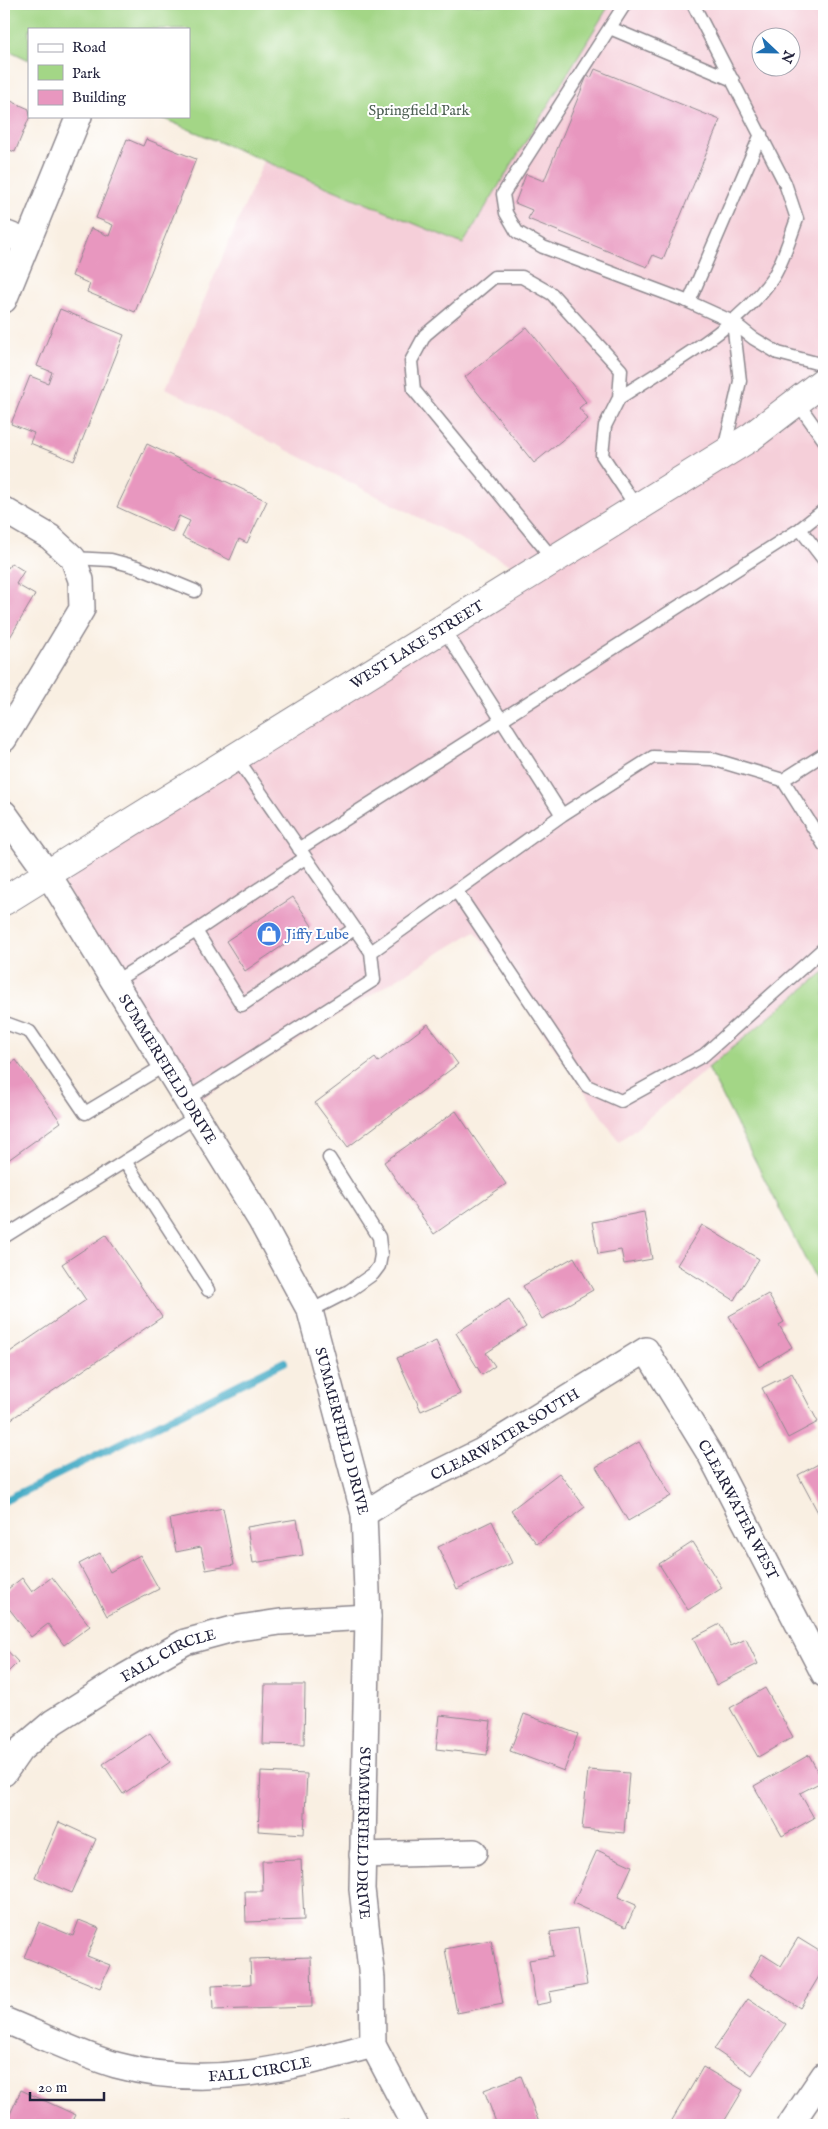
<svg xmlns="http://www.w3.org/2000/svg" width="828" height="2129" viewBox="0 0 828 2129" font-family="'IM FELL English',serif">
  <rect width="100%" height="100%" fill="#fff"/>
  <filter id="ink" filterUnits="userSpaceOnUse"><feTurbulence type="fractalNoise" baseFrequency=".02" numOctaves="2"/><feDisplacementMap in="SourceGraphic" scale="10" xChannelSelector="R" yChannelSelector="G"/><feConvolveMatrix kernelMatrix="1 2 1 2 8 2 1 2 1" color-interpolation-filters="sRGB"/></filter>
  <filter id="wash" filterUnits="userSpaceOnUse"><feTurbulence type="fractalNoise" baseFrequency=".0096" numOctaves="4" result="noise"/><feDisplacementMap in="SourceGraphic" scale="20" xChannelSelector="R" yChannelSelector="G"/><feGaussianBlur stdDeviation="1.12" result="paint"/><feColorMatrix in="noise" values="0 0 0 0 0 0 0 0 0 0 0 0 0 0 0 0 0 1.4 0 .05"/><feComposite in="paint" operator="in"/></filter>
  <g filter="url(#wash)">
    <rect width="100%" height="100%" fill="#f9efe2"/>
    <path fill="#f5cfd9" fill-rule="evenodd" d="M610,4H818L824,15V367L742,432L519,569L166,388L264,161L463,244ZM760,38H790V68H760Z
      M824,394V972L619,1142L475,931L198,1101L59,877Z"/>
    <path fill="#a3d686" stroke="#627c60" d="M4,4H610L463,244L157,116H189V29H29V60L4,48Z
      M824,972V1296L708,1068Z"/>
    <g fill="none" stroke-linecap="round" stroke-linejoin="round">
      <path stroke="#46acc6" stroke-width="8" d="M4,1501L284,1362"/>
    </g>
    <g id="blocks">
      <path fill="#e897bf" d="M595,69L720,120L663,259L653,255L647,267L528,219L532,210L515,203L526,174L544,181L587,76L591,78Z
        M4,98L29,109L30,116L15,152L7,149L4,156Z
        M127,139L143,146L146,139L196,159L135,312L87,292L90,284L72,276L91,228L109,236L113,225L96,218Z
        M60,309L124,335L74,461L30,443L34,433L11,424L30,376L48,383L52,372L37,366Z
        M527,327L586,402L579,408L588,419L534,463L465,377Z
        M147,444L267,501L247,543L239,539L230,560L182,537L190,521L179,516L172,532L117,507Z
        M11,563L24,571L16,584L35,595L9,639L4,636V565L8,568Z
        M293,897L312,926L245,971L226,941Z
        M428,1024L458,1064L348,1147L315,1103L375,1058L378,1062Z
        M16,1060L61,1122L4,1163V1069Z
        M456,1111L506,1184L434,1234L384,1162Z
        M644,1212L652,1259L624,1264L621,1250L598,1254L592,1222Z
        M702,1225L759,1259L734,1300L677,1265Z
        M106,1235L162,1317L4,1424V1356L86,1300L62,1264Z
        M574,1257L593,1290L542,1319L523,1286Z
        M768,1294L784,1322L779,1325L792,1347L759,1367L729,1316Z
        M509,1299L526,1327L486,1353L495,1366L482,1375L456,1333Z
        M436,1341L460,1394L421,1411L397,1358Z
        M792,1373L818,1422L788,1438L762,1388Z
        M639,1442L671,1496L628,1521L596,1467Z
        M824,1461V1519L822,1520L798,1475Z
        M559,1473L585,1507L537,1544L511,1510Z
        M223,1508L234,1565L206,1570L201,1547L176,1552L170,1519Z
        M297,1519L303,1555L253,1563L247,1527Z
        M492,1521L512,1563L457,1589L438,1547Z
        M693,1542L722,1588L688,1610L659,1564Z
        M100,1553L110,1572L140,1555L159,1589L107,1616L79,1564Z
        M52,1577L90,1626L64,1645L48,1624L31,1637L4,1602V1592L22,1578L32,1592Z
        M720,1624L731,1646L746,1639L758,1664L716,1685L693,1638Z
        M4,1647L18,1662L4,1676Z
        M265,1685H305L304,1745L263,1744Z
        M765,1688L793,1737L758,1757L730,1708Z
        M524,1714L578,1734L564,1771L510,1751Z
        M440,1715L491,1721L487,1755L436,1749Z
        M150,1733L170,1762L123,1794L103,1764Z
        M809,1755L823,1781L800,1793L814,1818L782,1836L754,1786Z
        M588,1770L629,1773L624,1833L582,1829Z
        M261,1772L307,1774L304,1834L258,1831Z
        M59,1822L96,1839L72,1893L35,1877Z
        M597,1850L632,1866L618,1897L636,1905L626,1927L573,1903Z
        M824,1853V1883H823L820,1854Z
        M301,1860L304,1920L246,1922L245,1891H263L262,1861Z
        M79,1920L99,1928L87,1956L110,1965L100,1988L24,1957L39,1922L73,1936Z
        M578,1928L587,1985L549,1992L551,2002L536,2005L529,1960L553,1956L550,1932Z
        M798,1938L824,1954V1968L800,2008L749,1976L762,1954L781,1966Z
        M491,1940L503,2004L457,2013L445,1949Z
        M311,1957L312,2007L213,2010L212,1986L251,1984L250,1959Z
        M748,1999L786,2024L752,2075L714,2049Z
        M703,2067L743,2090L722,2125H676L671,2122Z
        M521,2076L540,2125H497L484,2090Z
        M21,2090L76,2115L71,2125H5Z
        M348,2118L349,2125H320Z"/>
    </g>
  </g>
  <g filter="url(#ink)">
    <use href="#blocks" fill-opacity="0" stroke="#8e888e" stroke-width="1"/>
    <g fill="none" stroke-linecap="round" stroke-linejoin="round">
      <defs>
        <path id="service" d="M625,4L503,194L506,213L517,232L543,247L689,302L733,322L753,338L778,353L824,365
          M610,28L733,80
          M689,302L761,134
          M619,398C672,363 735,331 772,279C783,263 790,237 797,219L785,183L693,4
          M797,402L824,440
          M724,450L740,381L733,322
          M824,510L800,529L824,560
          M73,558L111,560L137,567L195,591
          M554,560L414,390L411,361L425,335L494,277H522L552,294L621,370L619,398L605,426L602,455L637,508
          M443,628L562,815L653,757L712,759L783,780L824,845
          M236,757L371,952L562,815
          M783,780L824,754
          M299,849L800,529
          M457,892L587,1086L621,1101L704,1055L824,948
          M196,931L242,1005L354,929
          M114,982L196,931L305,858
          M4,1026L8,1024L30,1032L85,1113L165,1065
          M187,1099L374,980L371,952
          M125,1161L208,1290
          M4,1237L197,1116
          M310,1311L349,1291L373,1274L379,1266L381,1255L379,1237L329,1158"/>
        <g id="minor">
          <path d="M4,233L27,242"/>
          <path d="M4,300L79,116"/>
          <path d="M4,510L50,537L73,558L81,580L82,609L4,739"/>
          <path id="s1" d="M4,813L48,874L261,1221L310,1311L364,1514L368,1617L362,1889L372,1979L373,2045L415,2125"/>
          <path id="s2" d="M364,1514L399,1492L482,1451L646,1350L711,1456L824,1674"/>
          <path id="s3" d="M4,1773L20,1750L53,1722L124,1677L185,1642L233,1629L280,1622L368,1617"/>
          <path d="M362,1855L474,1852"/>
          <path id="s4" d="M4,2020C41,2035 78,2054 116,2065C206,2090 286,2069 373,2045"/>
          <path d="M790,2125L824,2075"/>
        </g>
        <g id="primary">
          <path id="s5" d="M4,901L751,437L824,381"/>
        </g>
      </defs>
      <use href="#service" stroke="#8e888e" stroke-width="15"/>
      <use href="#minor" stroke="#8e888e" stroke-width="28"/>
      <use href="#primary" stroke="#8e888e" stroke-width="30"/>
      <use href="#service" stroke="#fff" stroke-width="12"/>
      <use href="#minor" stroke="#fff" stroke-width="25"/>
      <use href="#primary" stroke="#fff" stroke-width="28"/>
    </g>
  </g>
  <defs>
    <symbol id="shop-disc" viewBox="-11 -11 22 22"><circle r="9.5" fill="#3f7fe0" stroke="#fff"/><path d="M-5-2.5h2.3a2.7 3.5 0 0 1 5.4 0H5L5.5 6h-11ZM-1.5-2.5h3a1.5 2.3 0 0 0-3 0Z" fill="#fff"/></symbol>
  </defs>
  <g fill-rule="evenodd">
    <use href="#shop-disc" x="255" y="920" width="28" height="28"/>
  </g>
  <g text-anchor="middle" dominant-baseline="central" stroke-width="4" stroke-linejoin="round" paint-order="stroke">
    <g font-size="15" fill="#4f6155" stroke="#fff">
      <text x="419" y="110">Springfield Park</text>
    </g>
    <g font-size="15" fill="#22223b" stroke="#fff">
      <text stroke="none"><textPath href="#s5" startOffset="486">WEST LAKE STREET</textPath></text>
      <text stroke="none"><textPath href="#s1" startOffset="304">SUMMERFIELD DRIVE</textPath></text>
      <text stroke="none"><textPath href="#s1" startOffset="709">SUMMERFIELD DRIVE</textPath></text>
      <text stroke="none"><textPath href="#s2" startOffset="162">CLEARWATER SOUTH</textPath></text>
      <text stroke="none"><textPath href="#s2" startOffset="511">CLEARWATER WEST</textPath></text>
      <text stroke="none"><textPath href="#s3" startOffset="205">FALL CIRCLE</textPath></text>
      <text stroke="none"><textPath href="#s1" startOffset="1114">SUMMERFIELD DRIVE</textPath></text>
      <text stroke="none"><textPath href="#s4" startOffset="266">FALL CIRCLE</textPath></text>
    </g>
    <g font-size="15" fill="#366cbe" stroke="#fff" text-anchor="start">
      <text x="286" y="934">Jiffy Lube</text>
    </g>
  </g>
  <rect width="828" height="2129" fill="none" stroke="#fff" stroke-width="20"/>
  <rect x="28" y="28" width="162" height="90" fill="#ffffff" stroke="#a7a7b1"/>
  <rect x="38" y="44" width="25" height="8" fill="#ffffff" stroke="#a7a7b1"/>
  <text x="72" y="52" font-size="15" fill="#22223b">Road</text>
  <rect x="38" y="65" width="25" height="15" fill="#a3d686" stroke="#a7a7b1"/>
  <text x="72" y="78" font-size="15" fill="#22223b">Park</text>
  <rect x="38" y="90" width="25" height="15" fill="#e897bf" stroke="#a7a7b1"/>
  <text x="72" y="102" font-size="15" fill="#22223b">Building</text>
  <g transform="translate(776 52) rotate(112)"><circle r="24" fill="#ffffff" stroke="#a7a7b1"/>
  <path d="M0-4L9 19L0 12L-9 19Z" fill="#1f6fb2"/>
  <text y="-8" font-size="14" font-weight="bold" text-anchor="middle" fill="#22223b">N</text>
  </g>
  <path d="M30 2092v8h74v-8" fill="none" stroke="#22223b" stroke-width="2.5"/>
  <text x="38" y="2092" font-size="15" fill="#22223b" stroke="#ffffff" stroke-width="4" paint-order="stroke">20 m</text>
</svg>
